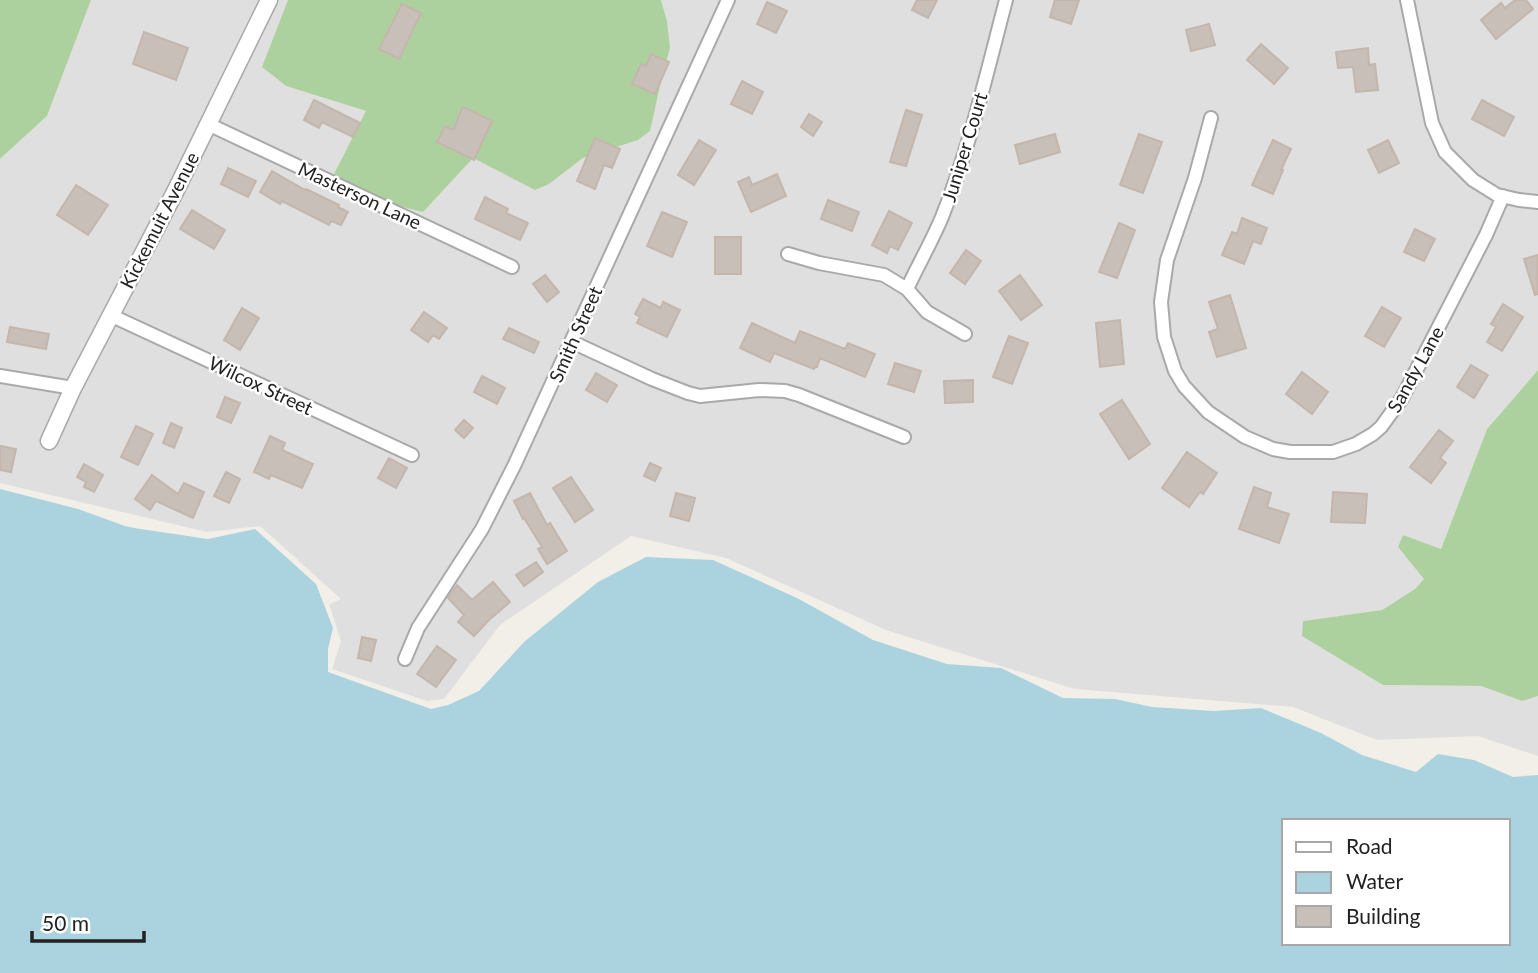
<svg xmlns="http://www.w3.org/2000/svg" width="1538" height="973" viewBox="0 0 1538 973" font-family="Lato,sans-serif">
  <rect width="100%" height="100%" fill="#f2efe9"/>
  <path fill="#e0dfdf" d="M91,0H288L263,67L286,86L366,111L473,158L549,184L583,158L638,140L667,21L661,0H1538V370L1487,429L1441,549L1403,536L1398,547L1425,579L1415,589L1382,610L1303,621L1383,685L1481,686L1522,701L1538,696V756L1478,736L1377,740L1293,707L1075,689L886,630L726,558L631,536L500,625L444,699L427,701L332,669L341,641L329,604L341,599L260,526L207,532L0,483V159L47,116Z"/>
  <path fill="#add19e" d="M0,0H91L47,116L0,159Z
    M288,0H661L667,21L670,48L662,77L650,131L638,140L583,158L549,184L535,190L473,158L423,212L391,204L332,178L366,111L286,86L262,67Z
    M1538,370V696L1522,701L1481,686L1383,685L1302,636L1303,621L1382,610L1415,589L1424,579L1398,547L1403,535L1441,549L1487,429Z"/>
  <path fill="#aad3df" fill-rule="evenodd" d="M0,489L78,509L125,526L134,528L208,539L255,529L316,584L333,628L328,649V672L431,709L448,705L479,691L524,642L598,582L646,557L713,560L797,598L873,640L947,664L1001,668L1063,698L1115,699L1152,707L1214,711L1261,708L1321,733L1362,755L1416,772L1438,754L1474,760L1513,777L1538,775V973H0ZM1284,821H1508V943H1284Z"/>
  <path fill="#c7bfb8" stroke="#c4b6ab" stroke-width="2" d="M917,0H937L928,18L912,10Z
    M1055,0H1079L1071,24L1050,17Z
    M1515,0H1526L1533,9L1496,39L1481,20L1501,3L1505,8Z
    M767,2L787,11L776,33L757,24Z
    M402,4L421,13L399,59L379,49Z
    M1209,24L1215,45L1191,51L1186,30Z
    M144,32L188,48L176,80L133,64Z
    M1261,44L1288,68L1274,84L1247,60Z
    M1368,48L1369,65L1375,64L1378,90L1356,92L1353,67L1338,68L1336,52Z
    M651,54L669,62L655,94L632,84L641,64L646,66Z
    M742,81L763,92L752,114L731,104Z
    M314,100L360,123L353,137L322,122L319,128L304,120Z
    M1482,100L1514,117L1504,136L1472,119Z
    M463,107L492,121L474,160L437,142L445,126L453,130Z
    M906,110L922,115L906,166L890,162Z
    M809,114L822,122L813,136L801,127Z
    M1055,134L1060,152L1020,164L1015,145Z
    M1139,134L1162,142L1143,193L1120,185Z
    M595,138L620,149L612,168L604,165L595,189L577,181Z
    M699,140L716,150L694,185L678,175Z
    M1273,140L1291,149L1281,170H1283L1273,194L1252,185Z
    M1388,140L1399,163L1379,173L1368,150Z
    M228,168L256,181L248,197L221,184Z
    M272,171L305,190L306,189L339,205L338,207L348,212L341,225L331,221L329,225L282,201L280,204L260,192Z
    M777,174L786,196L751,212L738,182L749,177L752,185Z
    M76,185L108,205L88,235L57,215Z
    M485,197L508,209L506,213L528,223L520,240L475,219Z
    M828,200L859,212L852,231L821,219Z
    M192,210L225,230L214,249L180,229Z
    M889,211L912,223L898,250L890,246L887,253L872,245Z
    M662,212L687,222L672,257L647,246Z
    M1242,218L1267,228L1261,244L1253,241L1244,264L1222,255L1232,232L1237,234Z
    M1119,223L1135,230L1117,278L1099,272Z
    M1415,229L1435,239L1424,261L1404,252Z
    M715,237H741V274H715Z
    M966,250L981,261L965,284L950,273Z
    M1538,255V294L1535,295L1524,259Z
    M545,275L559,292L547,302L533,284Z
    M1020,275L1042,305L1021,320L999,291Z
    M1230,295L1246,348L1217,357L1209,332L1218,329L1209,302Z
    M643,299L661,308L663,302L680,310L667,337L637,323L640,317L635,314Z
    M1503,304L1523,317L1502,351L1487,342L1496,327L1491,324Z
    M1382,307L1401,318L1384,347L1365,336Z
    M242,308L259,318L240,350L224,340Z
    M424,312L447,328L439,339L433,335L428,342L411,330Z
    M1120,320L1124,364L1100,367L1096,323Z
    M752,323L795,343L800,331L845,349L848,343L875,354L865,377L820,358L817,367H815L814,369L774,353L770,362L740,348Z
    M10,327L49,334L46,349L7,342Z
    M509,328L539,342L534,353L503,339Z
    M1009,336L1028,343L1012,384L993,377Z
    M895,363L921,371L914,392L888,384Z
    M1471,365L1488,375L1474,398L1457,387Z
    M1302,372L1328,392L1312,414L1286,394Z
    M596,373L617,385L607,402L586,390Z
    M482,376L505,388L497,404L474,392Z
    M973,380V402L945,403L944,381Z
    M225,397L240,403L231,423L217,417Z
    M1122,400L1150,444L1129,459L1100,414Z
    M464,420L473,428L464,438L455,430Z
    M171,423L182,428L174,448L163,443Z
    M136,426L153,434L138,465L121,457Z
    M1439,430L1453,441L1440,458L1446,463L1431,483L1410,467Z
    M270,436L285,443L282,450L313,464L302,488L271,475L269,479L254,472Z
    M0,446L16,449L11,472L0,470Z
    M1187,452L1217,473L1203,494L1200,492L1189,507L1162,488Z
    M389,458L407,468L396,488L378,478Z
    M650,463L661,468L655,481L644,476Z
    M84,464L103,475L94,492L84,487L86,482L77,477Z
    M226,472L240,479L229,503L214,496Z
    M152,475L178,494L184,483L204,492L193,518L156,501L150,510L135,499Z
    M571,477L593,510L575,522L553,488Z
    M1254,487L1271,493L1267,507L1289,514L1279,543L1239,529Z
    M1333,492L1367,494L1365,523L1331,522Z
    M530,493L547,525L550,523L567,551L547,564L538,549L542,547L524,518L523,519L514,501Z
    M676,493L695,498L689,521L670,516Z
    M536,562L543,572L524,586L516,575Z
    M493,582L510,602L489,620L474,636L458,622L464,615L448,598L457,585L472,600Z
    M362,637L376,640L371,661L358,658Z
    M437,646L456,660L436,687L417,674Z"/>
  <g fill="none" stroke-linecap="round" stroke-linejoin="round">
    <defs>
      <path id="minor" d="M1407,0L1432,123L1445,152L1473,180L1497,195L1519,200L1538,202
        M1211,118L1195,178L1167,260L1161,302L1164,337L1175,371L1184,386L1208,412L1245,437L1273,449L1290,452H1333L1356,444L1373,434L1381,427L1402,398L1486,235L1503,196
        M208,124L512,267
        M788,254L819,263L884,275L907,289L927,312L965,334
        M907,289C918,265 932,241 942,217C970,147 987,72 1006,0
        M110,315L412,455
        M572,342L652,379L688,393L700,396L759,390L785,391L799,395L904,437
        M0,376L73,388
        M405,659L418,628L482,529L514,466L728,0"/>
      <path id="tertiary" d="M49,441L73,388L175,192L269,0"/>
    </defs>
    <use href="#minor" stroke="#a9a9a9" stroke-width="16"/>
    <use href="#tertiary" stroke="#a9a9a9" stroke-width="19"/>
    <use href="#minor" stroke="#fff" stroke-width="12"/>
    <use href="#tertiary" stroke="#fff" stroke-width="16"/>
  </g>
  <g text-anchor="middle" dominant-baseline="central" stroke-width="5" stroke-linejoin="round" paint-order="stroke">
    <g font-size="19" fill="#222" stroke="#fff">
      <text transform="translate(964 147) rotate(-73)">Juniper Court</text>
      <text transform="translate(360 195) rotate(25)">Masterson Lane</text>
      <text transform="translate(159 220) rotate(-63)">Kickemuit Avenue</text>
      <text transform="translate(575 334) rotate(-66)">Smith Street</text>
      <text transform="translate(1415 369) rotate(-61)">Sandy Lane</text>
      <text transform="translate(261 385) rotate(25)">Wilcox Street</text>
    </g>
  </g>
  <rect x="1282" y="819" width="228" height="126" fill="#ffffff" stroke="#a7a7a7" stroke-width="2"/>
  <rect x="1296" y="842" width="35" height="10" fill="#ffffff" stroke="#a7a7a7" stroke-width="2"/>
  <text x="1346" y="854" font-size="21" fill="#222222">Road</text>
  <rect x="1296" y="872" width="35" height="21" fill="#aad3df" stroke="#a7a7a7" stroke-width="2"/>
  <text x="1346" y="889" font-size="21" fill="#222222">Water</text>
  <rect x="1296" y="906" width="35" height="21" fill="#c7bfb8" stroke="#a7a7a7" stroke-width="2"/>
  <text x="1346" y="924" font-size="21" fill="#222222">Building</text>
  <path d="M32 931v10h112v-10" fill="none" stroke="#222222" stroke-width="3.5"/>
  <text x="42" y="931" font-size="21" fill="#222222" stroke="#ffffff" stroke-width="5" paint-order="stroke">50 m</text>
</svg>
